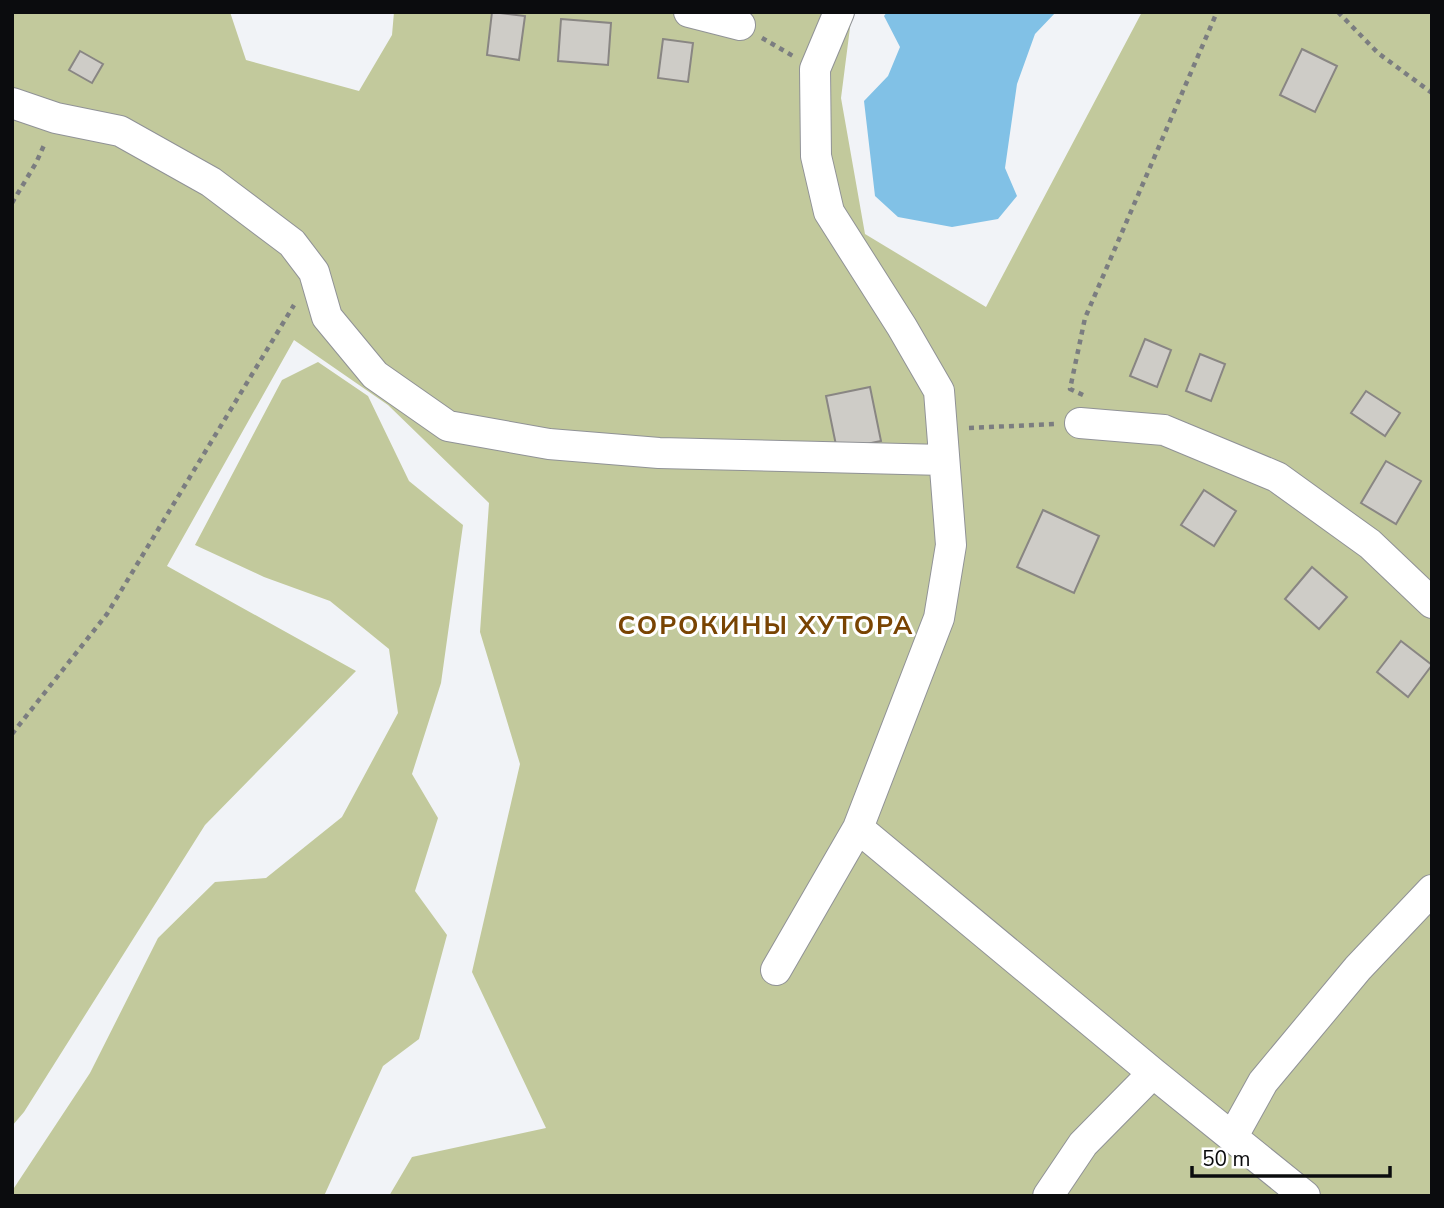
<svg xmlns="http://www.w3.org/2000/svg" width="1444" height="1208" viewBox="0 0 1444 1208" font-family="'Nunito Sans',sans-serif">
  <rect width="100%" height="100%" fill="#f1f3f7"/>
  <path fill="#c2c99c" d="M12,12H230L246,60L359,91L392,35L394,12H852L841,98L865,234L986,307L1142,12H1432V1196H389L412,1157L546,1128L472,972L520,764L480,632L489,503L388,405L294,340L167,566L356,671L205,825L24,1112L12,1126Z
    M318,362L368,396L409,481L463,525L441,683L412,774L438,818L415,891L447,935L419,1039L383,1066L324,1196H12V1191L90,1073L158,938L215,882L266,878L342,817L398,713L389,649L330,601L264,577L195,545L282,380Z"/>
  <path fill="#81c1e6" d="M887,12H1056L1035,34L1017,84L1005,168L1017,196L998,219L952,227L898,217L875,196L864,101L888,76L900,47L884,16Z"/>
  <path fill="#ceccc7" stroke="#898683" stroke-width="2" d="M492,12L525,16L519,60L487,55Z
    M561,19L611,23L608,65L558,61Z
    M663,39L693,43L688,82L658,78Z
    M1302,49L1337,66L1315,112L1280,95Z
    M80,51L103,64L92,83L69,70Z
    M1145,339L1171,350L1157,387L1130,376Z
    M1200,354L1225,364L1211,401L1186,391Z
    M870,387L881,441L837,450L826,396Z
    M1366,391L1400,413L1385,436L1351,413Z
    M1386,461L1421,481L1396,524L1361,503Z
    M1204,490L1236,511L1214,546L1181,525Z
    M1043,510L1099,536L1074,593L1017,567Z
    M1312,567L1347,597L1319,629L1285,599Z
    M1401,641L1432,665L1408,697L1377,672Z"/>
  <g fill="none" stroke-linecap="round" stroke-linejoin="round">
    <defs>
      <path id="minor" d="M689,12L740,25
        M12,103L56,118L120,131L211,182L292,243L314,272L327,317L375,375L448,426L549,444L659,453L944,460
        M1080,423L1164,430L1277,477L1370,544L1432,603
        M858,828L1153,1073L1305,1196
        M776,970L858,828L939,618L951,545L939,391L902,327L829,212L816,156L815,69L839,12
        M1233,1136L1263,1082L1358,968L1432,890
        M1048,1196L1083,1144L1153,1073"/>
    </defs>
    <use href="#minor" stroke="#909296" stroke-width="32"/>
    <path stroke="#7b7d80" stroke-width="4.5" stroke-dasharray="5 5" stroke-linecap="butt" d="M1338,12L1378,53L1432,93
      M762,38L793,56
      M12,203L36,163L45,143
      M1083,395L1070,389L1085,318L1217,12
      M969,428L1055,424
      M12,734L107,614L294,305"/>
    <use href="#minor" stroke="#fff" stroke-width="30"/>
  </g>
  <g text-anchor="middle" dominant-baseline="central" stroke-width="6" stroke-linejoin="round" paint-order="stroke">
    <g font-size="26" font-weight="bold" letter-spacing="2" fill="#794403" stroke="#fff">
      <text x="766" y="625">СОРОКИНЫ ХУТОРА</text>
    </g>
  </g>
  <rect width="1444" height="1208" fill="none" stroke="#0b0c0e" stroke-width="28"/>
  <path d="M1192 1166v10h198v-10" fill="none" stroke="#0b0c0e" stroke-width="3.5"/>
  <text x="1202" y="1166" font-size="21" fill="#0b0c0e" stroke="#ffffff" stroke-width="5" paint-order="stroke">50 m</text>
</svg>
